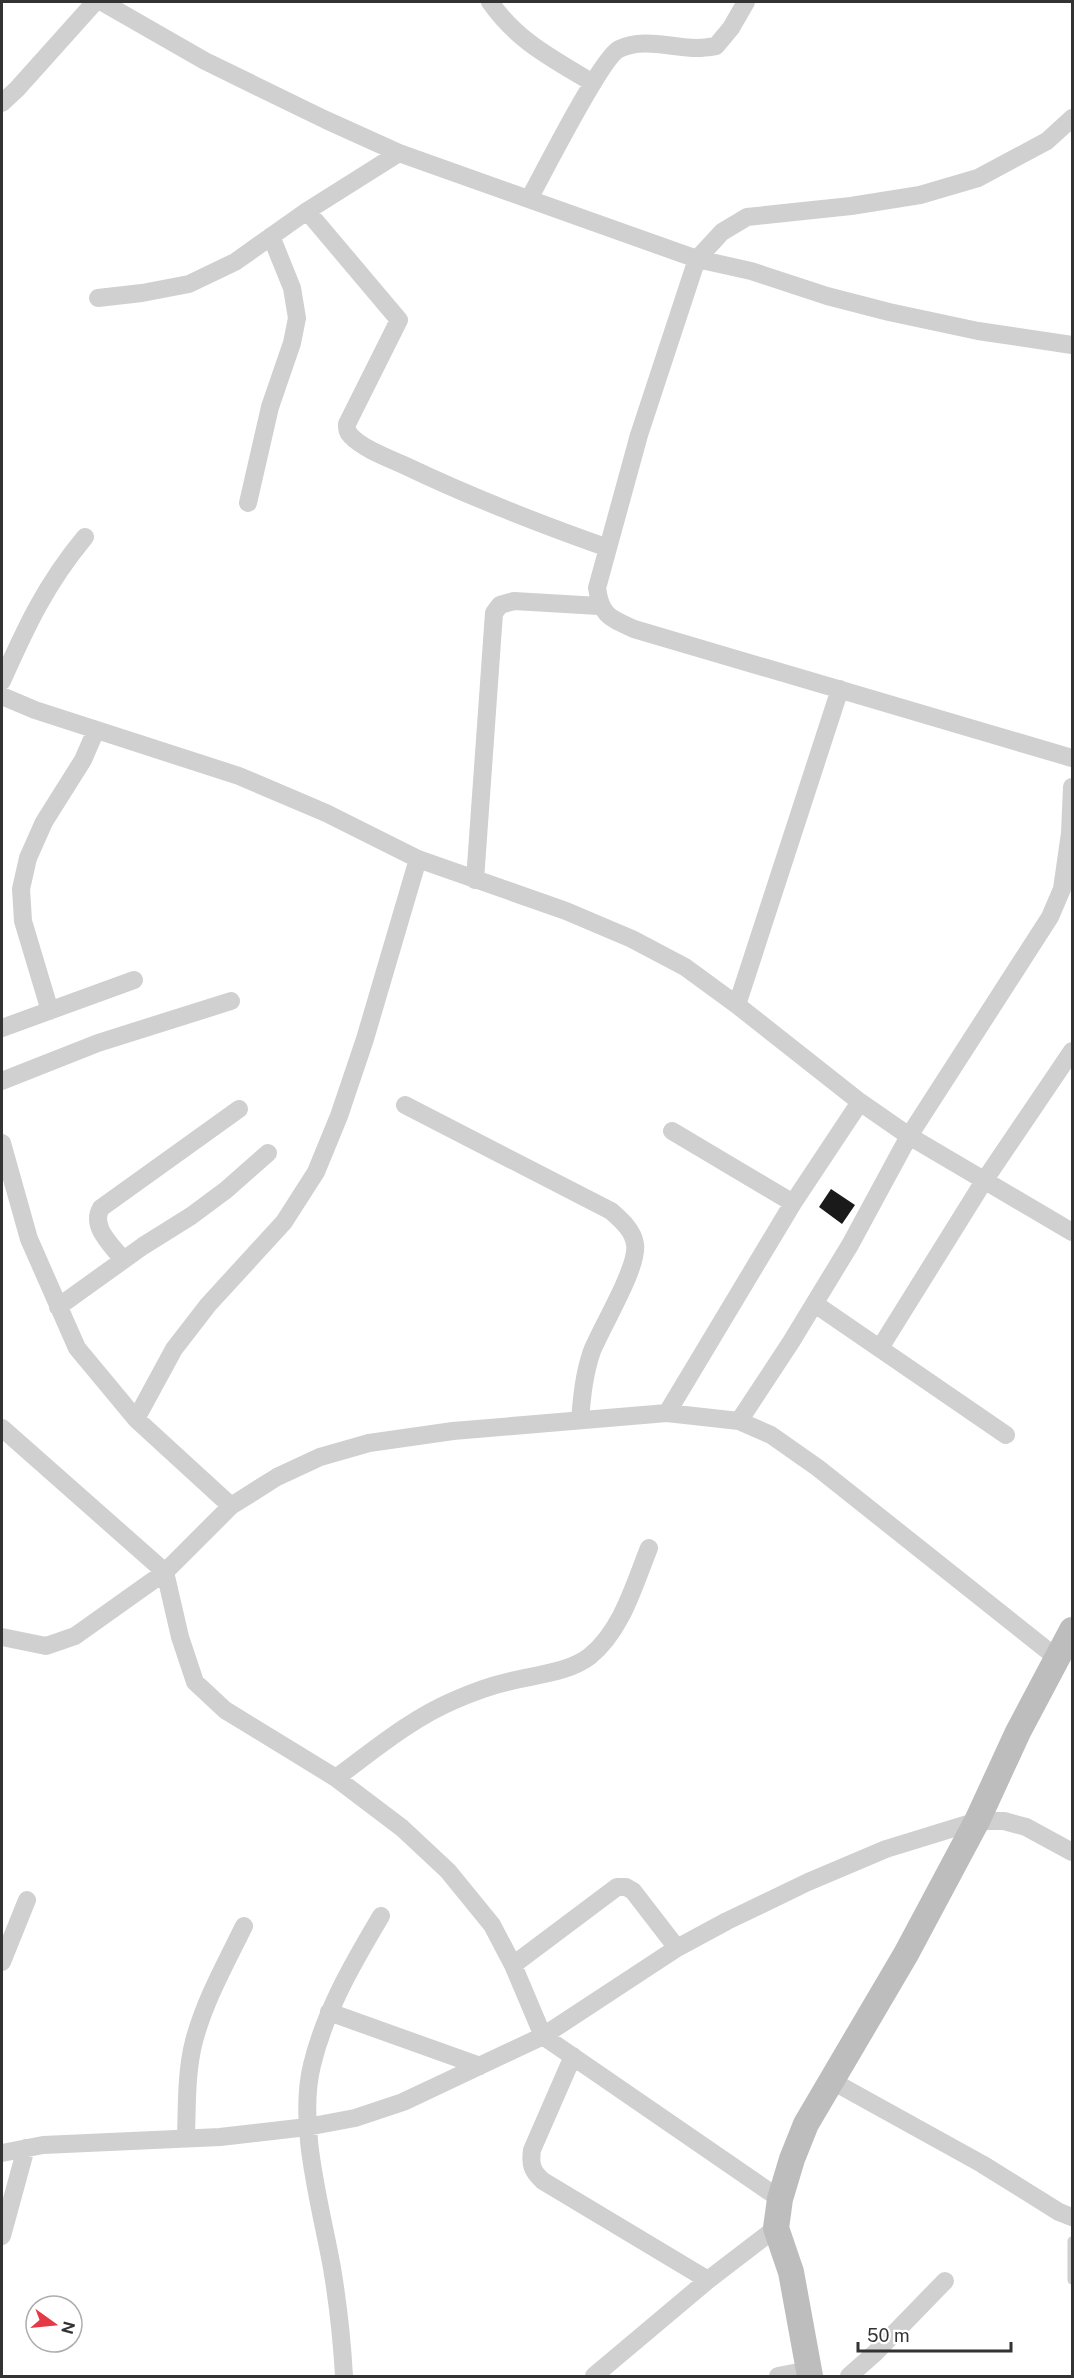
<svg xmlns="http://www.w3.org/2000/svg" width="1074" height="2378" viewBox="0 0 1074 2378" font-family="'Public Sans',sans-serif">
  <rect width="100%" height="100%" fill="#fff"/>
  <path fill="#1a1a1a" d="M831,1189L855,1205L842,1224L819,1207Z"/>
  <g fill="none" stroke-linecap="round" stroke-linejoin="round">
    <path stroke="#d0d0d0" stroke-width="9" d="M1072,2241V2280"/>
    <path stroke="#d0d0d0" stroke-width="18" d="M102,2L205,61L326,120L399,153L697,259L751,271L827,296L889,312L978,331L1072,345
      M490,2C517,41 553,59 593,83
      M2,103L17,89L95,2
      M1072,118L1047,141L978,178L920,195L851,206L747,217L722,232L697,259L639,435L597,588C601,616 610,618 634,629L1072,758
      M529,199C543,174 601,58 619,49C643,37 672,48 697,48C703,48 710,47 716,46L731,28L746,2
      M307,211L399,320L347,424C347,429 347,432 351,436C363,449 391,459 408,467C473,498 540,524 608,548
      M98,298L142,293L189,284L235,262L307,211L399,153
      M248,503L270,407L292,343L297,318L292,288L271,236
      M2,681C27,625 46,584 85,537
      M2,696L35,710L239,776L326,813L418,859L566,911L632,939L685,967L737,1005L860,1102L909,1136L1072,1232
      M475,880L494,613L500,605L514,601L599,606
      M737,1005L840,689
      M50,1011L23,921L21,889L28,858L44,822L83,760L96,730
      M2,1028L134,980
      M2,1081L98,1043L231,1001
      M405,1105L611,1211C621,1220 633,1230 635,1244C639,1266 602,1326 592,1351C584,1374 582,1396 580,1420
      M672,1131L793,1203
      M2,1143L29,1239L77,1348L136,1419L231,1506
      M123,1260C112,1245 90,1227 101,1208L239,1109
      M815,1304L1006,1435
      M58,1307L143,1246L191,1216L226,1190L268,1153
      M880,1348L984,1181L1072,1051
      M667,1413L793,1203L860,1102
      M136,1419L174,1349L208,1305L284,1222L316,1172L339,1116L365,1039L418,859
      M739,1421L791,1342L850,1245L909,1136L1050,917L1062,889L1070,833L1072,787
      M2,1428L165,1572L231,1506L277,1477L320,1457L369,1443L453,1431L667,1413L739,1421L771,1435L818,1468L1057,1658
      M2,1637L46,1646L75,1636L165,1572L180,1637L195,1682L225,1710L336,1778L402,1828L448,1871L492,1925L513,1965L543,2036L780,2199
      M336,1778C374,1750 412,1718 455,1700C471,1693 490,1686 507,1682C533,1675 569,1673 590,1656C622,1630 634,1585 649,1548
      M2,1962L27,1900
      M513,1965L617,1887H626L633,1891L677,1948
      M329,2012L480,2066
      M573,2056L532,2150C530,2165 532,2171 543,2181L708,2280
      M832,2081L982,2164L1059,2212L1072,2217
      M186,2138C187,2106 186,2072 194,2041C205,2000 226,1963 244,1926
      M2,2153L43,2145L220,2137L307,2127L355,2118L403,2102L543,2036L677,1948L727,1921L808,1882L886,1849L977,1821H1004L1026,1827L1072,1852
      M2,2236L26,2148
      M344,2376C342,2340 338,2304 332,2268C321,2206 297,2126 312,2065C325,2011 353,1963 381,1916
      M594,2376L708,2280L776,2228
      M778,2376L809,2370
      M849,2376L875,2353L945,2281"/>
    <path stroke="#bdbdbd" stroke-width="26" d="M810,2376L791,2272L776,2228L780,2199L792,2159L806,2124L906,1954L977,1821L1018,1732L1072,1630"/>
  </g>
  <rect width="1074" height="2378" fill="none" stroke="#333333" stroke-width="6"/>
  <g transform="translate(54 2324) rotate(105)"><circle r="28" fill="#ffffff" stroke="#adadad" stroke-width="1.5"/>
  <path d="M0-4.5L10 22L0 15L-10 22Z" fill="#e63946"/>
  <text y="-9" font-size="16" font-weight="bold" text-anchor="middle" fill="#333333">N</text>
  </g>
  <path d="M858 2342v9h153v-9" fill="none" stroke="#333333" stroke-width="3"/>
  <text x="867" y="2342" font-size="18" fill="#333333" stroke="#ffffff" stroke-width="4.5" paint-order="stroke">50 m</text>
</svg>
